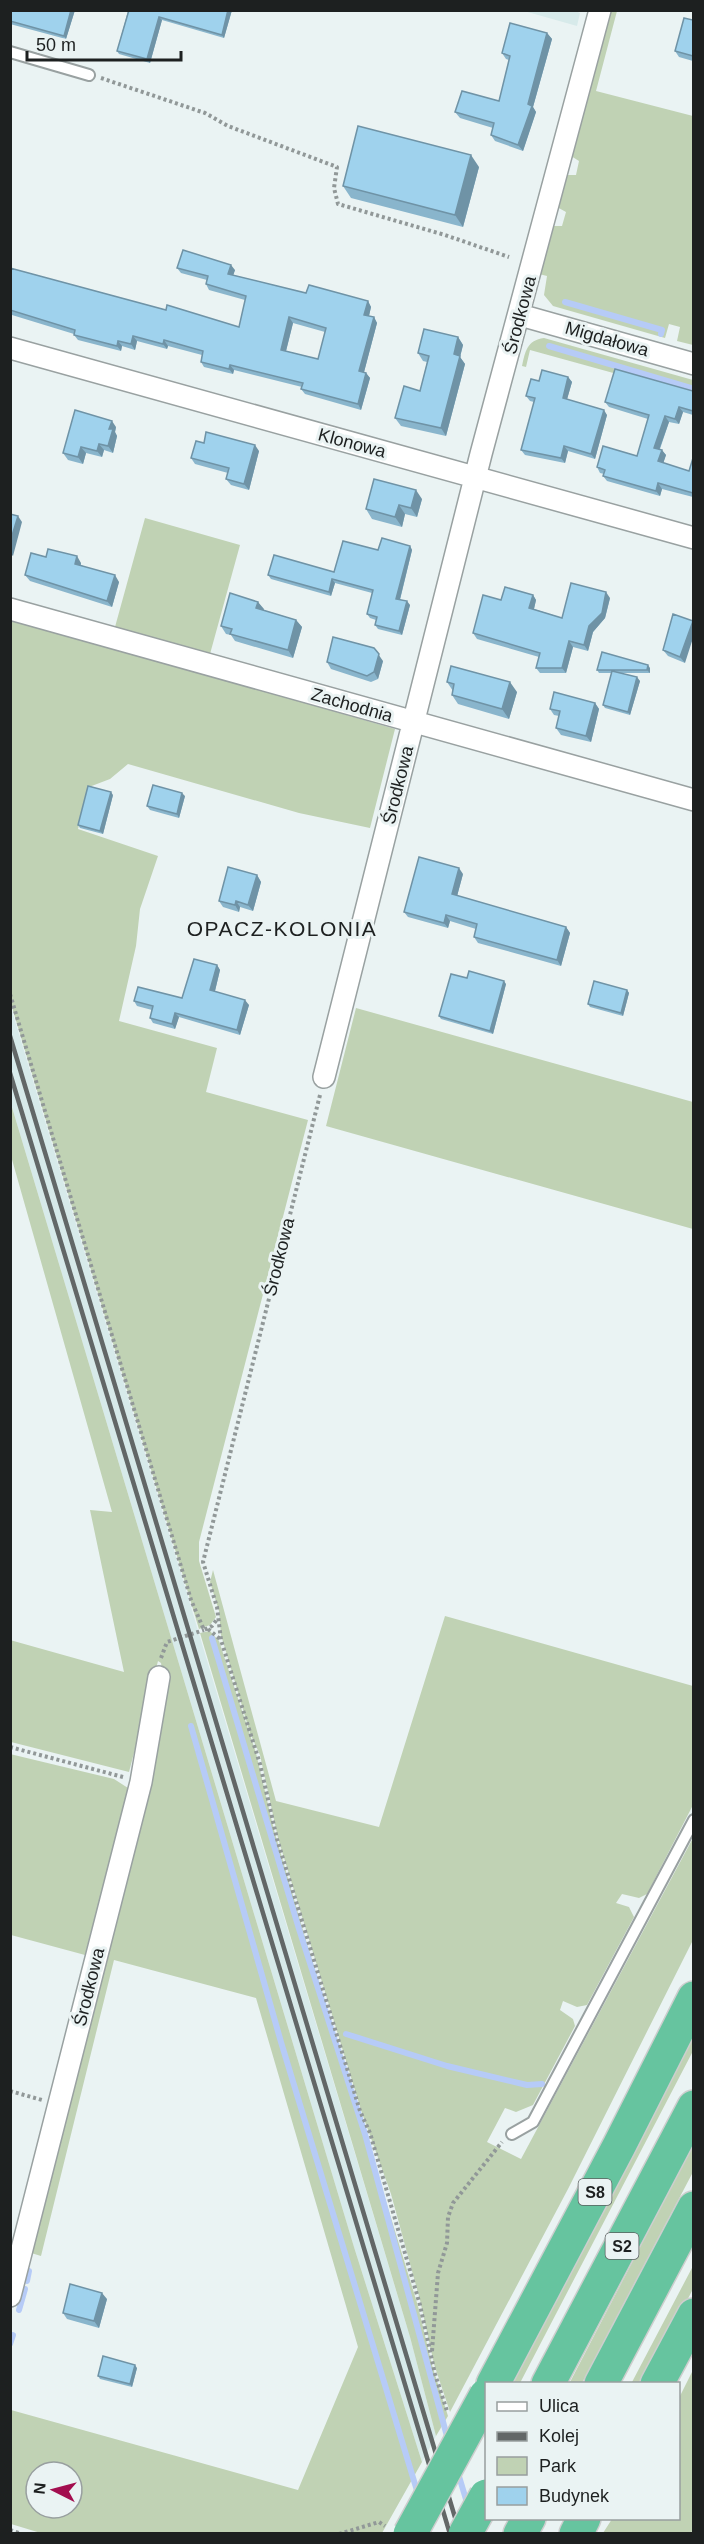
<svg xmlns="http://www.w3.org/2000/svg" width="704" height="2544" viewBox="0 0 704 2544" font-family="Arial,sans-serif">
  <rect width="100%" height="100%" fill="#eaf3f3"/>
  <path fill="#d7eaea" d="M573,10L580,13L577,26L524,11Z
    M10,1004L410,2337L436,2436L422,2462L354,2247L11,1104Z"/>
  <path fill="#c0d2b4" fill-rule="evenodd" d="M610,11H617L596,91L693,116V345L677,341L680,327L669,324L665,338L553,306L544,295L547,276L539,274L552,226H562L566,212L557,207L567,175H576L579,161L571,156Z
    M544,338L693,380V395L530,350L526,367L522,366C525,352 527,340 544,338Z
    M145,518L240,545L210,654L115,627Z
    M10,617L395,729L370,828L299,813L128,764L110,779L89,787L78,829L158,856L140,909L136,946L119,1021L217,1048L206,1092L308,1120L199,1542V1561L216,1617L210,1625L199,1629L11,1004Z
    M356,1008L693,1102V1229L326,1126Z
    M11,1104L354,2247L422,2462L382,2533L44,2534L11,2524V2410L298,2490L358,2347L256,1998L114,1960L41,2256L28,2252L163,1677L161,1663L158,1661L129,1772L11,1742L10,1640L124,1672L90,1510L112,1512L11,1156ZM36,2472H72V2508H36Z
    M213,1570L276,1801L379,1827L445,1616L693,1686V1805L647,1894L639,1898L622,1894L616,1903L629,1907L634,1917L587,2005L577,2007L563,2001L560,2010L573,2019L575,2026L533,2105L516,2112L505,2108L487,2142L521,2159L693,1838V1940L568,2189L450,2412L434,2364L420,2300L391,2194L362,2113L278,1838L260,1755L250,1733L221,1635L219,1611L210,1582Z
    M210,1631L219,1641L256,1753L274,1830L305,1937L418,2306L432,2365L448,2416L436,2436L410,2337L200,1633Z
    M10,1754L114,1779L128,1788L85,1955L11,1935Z
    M693,2025V2051L520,2383L508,2384Z
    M693,2145V2172L582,2383L569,2384Z
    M693,2266V2289L644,2383L631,2384Z
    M693,2370L694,2528L691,2533H603L612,2519L678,2518L679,2398Z"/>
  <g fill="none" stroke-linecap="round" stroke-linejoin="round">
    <path stroke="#b6cbf7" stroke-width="6" d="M565,302L662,330L661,334
      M549,346L694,389
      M212,1638L299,1929L365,2134L448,2440
      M191,1726L281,2042L418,2494
      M346,2034L447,2066L527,2085L542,2084
      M27,2281L29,2271
      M19,2310L25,2289
      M10,2344L13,2335
      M458,2473L468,2506"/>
    <defs>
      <path id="service" d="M10,52L89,75
        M512,2134L533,2122L694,1820"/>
      <path id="minor" d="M520,315L694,364
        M10,348L694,538
        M10,609L694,800
        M324,1077L481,454L600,10
        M10,2296L141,1782L159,1677"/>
      <path id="motorway" d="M493,2384L619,2146L694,1998
        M548,2384L694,2107
        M601,2384L694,2208
        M657,2384L694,2315
        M520,2534L529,2518
        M576,2534L584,2518"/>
    </defs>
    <use href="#service" stroke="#99a1a1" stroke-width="14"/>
    <use href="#minor" stroke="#99a1a1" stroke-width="24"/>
    <use href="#motorway" stroke="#cdcece" stroke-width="36"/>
    <path stroke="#919898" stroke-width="4" stroke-dasharray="3 3" stroke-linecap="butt" d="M101,78L205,113L228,126L337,167L334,188L338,204L445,235L509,257
      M10,994L191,1600L204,1630L212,1626L218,1618
      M320,1095L203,1562L217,1607L221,1640L260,1764L277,1839L360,2111L370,2133L420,2305L435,2374L447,2411
      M208,1629L220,1639
      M161,1658L167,1642L204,1630
      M10,1747L123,1777
      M10,2091L42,2100
      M432,2351L438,2273L447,2243L448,2217L453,2203L502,2142
      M10,2530L22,2534
      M339,2534L379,2522L385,2526"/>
    <use href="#service" stroke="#fff" stroke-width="10"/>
    <use href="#minor" stroke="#fff" stroke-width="21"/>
    <use href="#motorway" stroke="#66c49f" stroke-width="33"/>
    <path stroke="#626767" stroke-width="4.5" d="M10,1036L460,2534
      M10,1073L450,2534"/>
    <defs>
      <path id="motorway-bridge" d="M410,2534L486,2395
        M465,2534L486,2496"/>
    </defs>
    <use href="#motorway-bridge" stroke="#cdcece" stroke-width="36" stroke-linecap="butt"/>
    <use href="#motorway-bridge" stroke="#66c49f" stroke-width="33"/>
  </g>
  <path fill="#89b5cc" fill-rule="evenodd" d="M10,10H75L66,39L10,24Z
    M127,10H232L224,38L162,20L150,63L119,54L117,51L128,11Z
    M693,20V61L679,57L675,51Z
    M547,33L552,39L533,107L536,112L523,151L495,141L491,135L493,128L460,118L455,112L499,101L509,60L506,59L502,53Z
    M479,167L463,227L351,198L343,186Z
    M10,268L166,310L239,327L245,300L209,290L206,284L207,280L181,273L177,268L235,270L233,275L306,293L368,301L371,307L369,316L374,317L377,323L364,372L366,373L370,378L361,410L305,394L301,389L302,387L234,370L233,374L204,367L201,362L202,355L168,346L167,349L137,341L135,350L122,346L121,351L78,340L74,335V334L12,315L10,312ZM293,323L325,332L318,359L286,351Z
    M458,337L463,345L460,357L465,364L446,436L401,426L395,418L420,391L427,362L423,361L418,353Z
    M568,377L572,382L567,399L607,415L595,459L568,451L565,463L525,455L521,450L534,402L530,401L526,396L539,381Z
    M693,391V415L683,412L679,424L669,422L660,449L666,455L663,463L689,471L693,458V497L662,489L660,496L607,481L603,476L604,474L600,473L597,467L637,456L648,419L609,407L605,402Z
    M116,427L115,432L117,436L113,453L104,450L102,457L86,453L83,464L68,460L63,453Z
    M204,443L259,451L249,490L231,485L226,479L228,473L195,464L191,458Z
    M422,499L417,517L405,514L402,527L372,519L366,509Z
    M410,546L412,550L400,600L410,605L402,635L378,629L375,625L376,620L370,618L367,614L372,593L335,583L331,596L271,579L268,575L334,572L378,550Z
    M46,557L81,563V565L119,582L112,607L30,581L25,575Z
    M533,595L536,600L534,609L562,618L610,598L605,618L593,632L588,651L573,647L566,673H540L536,668L539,657L477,639L473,633L501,600Z
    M258,602L263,610L296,620L302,627L293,658L235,641L231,635L226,634L221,626Z
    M673,614L685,663L668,656L663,650Z
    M383,661L378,679L371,682L331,669L327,662Z
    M650,668V673H622L640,681L630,715L605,708L603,705L612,673H599L597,670Z
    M447,682L517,692L509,719L458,704L452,695L453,691Z
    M595,703L599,709L591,742L561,735L556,728L559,716L554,715L550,709Z
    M113,795L103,834L80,828L78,825Z
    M185,796L179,818L150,810L147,806Z
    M463,874L457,896L566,927L570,933L561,966L478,943L474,937L476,929L450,921L448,928L408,917L404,912Z
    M257,875L261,882L253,911L240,907L239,912L223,907L219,901Z
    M217,965L220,970L215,991L249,1005L240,1035L179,1017L175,1029L153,1023L150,1018L152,1010L137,1006L134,1001L182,998Z
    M467,978L506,984L493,1034L441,1019L439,1016Z
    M627,990L629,993L623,1016L590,1007L588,1004Z
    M107,2299L99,2328L67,2319L63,2313Z
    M137,2368L132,2387L100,2379L98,2376Z"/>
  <path fill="#6f93a6" d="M71,10H75L66,39L64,36Z
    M228,10H232L224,38L222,35Z
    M159,17L162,20L150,63L147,59Z
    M547,33L552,39L533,107L536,112L523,151L518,145L528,104Z
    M471,155L479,167L463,227L455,215Z
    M231,265L235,270L232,279L228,274Z
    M368,301L371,307L368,320L364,315Z
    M289,317L293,323L285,355L281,350Z
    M374,317L377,323L363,376L359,371Z
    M133,336L137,341L135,350L131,344Z
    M458,337L463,345L460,357L465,364L446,436L441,428L454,354Z
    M164,340L168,346L167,349L163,344Z
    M118,341L122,346L121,351L117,346Z
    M230,365L234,370L233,374L229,369Z
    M366,373L370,378L361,410L358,404Z
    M568,377L572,382L566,403L563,398Z
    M679,407L683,412L679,424L675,419Z
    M604,410L607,415L595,459L591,454Z
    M665,416L669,422L658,453L654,448Z
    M112,421L116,427L115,432L117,436L113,453L108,446L109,429Z
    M99,444L104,450L102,457L97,451Z
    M255,445L259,451L249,490L244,484Z
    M564,446L568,451L565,463L561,458Z
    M81,447L86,453L83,464L78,457Z
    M662,450L666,455L662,467L658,461Z
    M658,483L662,489L660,496L656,491Z
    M416,490L422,499L417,517L411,508Z
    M399,505L405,514L402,527L395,517Z
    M18,516L22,522L13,556L10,553V542Z
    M410,546L412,550L399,603L396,599Z
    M77,556L81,563L79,570L75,564Z
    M115,575L119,582L112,607L107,601Z
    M332,579L335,583L331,596L329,592Z
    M606,592L610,598L605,618L593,632L588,651L584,645L589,626Z
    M533,595L536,600L533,613L529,608Z
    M407,601L410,605L402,635L399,631Z
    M258,602L264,609L262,616L256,608Z
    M296,620L302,627L293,658L288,650Z
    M693,621V638L685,663L680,657Z
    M569,641L573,647L566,673L562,668Z
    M374,648L383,661L378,679L374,672Z
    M648,665L650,668V673L647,670Z
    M637,677L640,681L630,715L628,712Z
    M510,682L517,692L509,719L502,709Z
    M595,703L599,709L591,742L586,736Z
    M111,792L113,795L103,834L100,831Z
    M182,793L185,796L179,818L177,814Z
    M459,868L463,874L456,900L452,894Z
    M257,875L261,882L253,911L248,905Z
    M236,901L240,907L239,912L235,905Z
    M446,915L450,921L448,928L444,923Z
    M566,927L570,933L561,966L557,960Z
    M217,965L220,970L214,995L210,990Z
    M504,981L506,984L493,1034L490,1031Z
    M627,990L629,993L623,1016L621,1013Z
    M245,1000L249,1005L240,1035L237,1030Z
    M175,1013L179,1017L175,1029L172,1024Z
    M102,2293L107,2299L99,2328L94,2321Z
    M135,2365L137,2368L132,2387L130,2384Z"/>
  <path fill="#9fd2ed" stroke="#6f93a6" stroke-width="1.5" fill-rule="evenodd" d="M10,10H71L64,36L10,21Z
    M129,10H228L222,35L159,17L147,59L117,51Z
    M684,18L693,20V56L675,51Z
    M510,23L547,33L528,104L532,106L518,145L491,135L494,123L455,112L462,91L499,101L510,56L502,53Z
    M358,126L471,155L455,215L343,186Z
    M183,250L231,265L228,274L306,293L309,285L368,301L364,315L374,317L359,371L366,373L358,404L301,389L303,383L230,365L229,369L201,362L203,351L164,340L163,344L133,336L131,344L118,341L117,346L74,335L75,330L10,310V268L166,310L167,305L239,327L246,296L206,284L208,276L177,268ZM289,317L326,328L318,359L281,350Z
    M424,329L458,337L454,354L460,356L441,428L395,418L404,386L420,391L429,356L418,353Z
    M615,369L693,391V411L679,407L675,419L665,416L654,448L662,450L658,461L689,471L693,458V493L658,483L656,491L603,476L605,470L597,467L603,446L637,456L649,415L605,402Z
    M542,370L568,377L563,398L604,410L591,454L564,446L561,458L521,450L535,398L526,396L531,379L539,381Z
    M75,410L112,421L109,429H113L108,446L99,444L97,451L81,447L78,457L63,453Z
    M206,432L255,445L244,484L226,479L229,468L191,458L196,441L204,443Z
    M374,479L416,490L411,508L399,505L395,517L366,509Z
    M10,514L18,516L10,542Z
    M382,538L410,546L396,599L407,601L399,631L375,625L377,617L367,614L373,590L332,579L329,592L268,575L274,555L334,572L343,541L378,550Z
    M48,549L77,556L75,564L115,575L107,601L25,575L31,553L46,557Z
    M571,583L606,592L602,613L589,626L584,645L569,641L562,668H536L540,653L473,633L483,595L501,600L505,587L533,595L529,608L562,618Z
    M230,593L258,602L256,608L296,620L288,650L230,634L232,629L221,626Z
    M673,614L693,621L680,657L663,650Z
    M333,637L374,648L379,654L374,672L367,676L327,662Z
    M602,652L648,665L647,670H597Z
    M451,666L510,682L502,709L452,695L454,684L447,682Z
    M612,671L637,677L628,712L603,705Z
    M554,692L595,703L586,736L556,728L560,711L550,709Z
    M153,785L182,793L177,814L147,806Z
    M88,786L111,792L100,831L78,825Z
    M419,857L459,868L452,894L566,927L557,960L474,937L477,924L446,915L444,923L404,912Z
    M228,867L257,875L248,905L236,901L235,905L219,901Z
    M194,959L217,965L210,990L245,1000L237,1030L175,1013L172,1024L150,1018L153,1006L134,1001L138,987L182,998Z
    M469,971L504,981L490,1031L439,1016L451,974L467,978Z
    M594,981L627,990L621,1013L588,1004Z
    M70,2284L102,2293L94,2321L63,2313Z
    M103,2356L135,2365L130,2384L98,2376Z"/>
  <g text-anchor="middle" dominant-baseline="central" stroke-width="6" stroke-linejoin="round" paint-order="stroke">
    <g fill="#eaf3f3" stroke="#5a5f5f" stroke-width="1.5">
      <rect x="578.5" y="2179" width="33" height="26" rx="4.5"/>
      <rect x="605.5" y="2233" width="33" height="26" rx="4.5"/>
    </g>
    <g font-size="16" font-weight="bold" fill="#1d2020">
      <text x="595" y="2192">S8</text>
      <text x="622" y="2246">S2</text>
    </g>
    <g font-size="18" fill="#1d2020" stroke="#eaf3f3">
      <text transform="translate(520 315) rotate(-75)">Środkowa</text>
      <text transform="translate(607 339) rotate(16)">Migdałowa</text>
      <text transform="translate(352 443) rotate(15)">Klonowa</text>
      <text transform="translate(352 705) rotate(16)">Zachodnia</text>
      <text transform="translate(398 785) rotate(-76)">Środkowa</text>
      <text transform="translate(279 1257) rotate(-76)">Środkowa</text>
      <text transform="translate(89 1987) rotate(-76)">Środkowa</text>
    </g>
    <g font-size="21" letter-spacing="1.5" fill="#1d2020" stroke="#eaf3f3">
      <text x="282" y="928">OPACZ-KOLONIA</text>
    </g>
  </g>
  <rect width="704" height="2544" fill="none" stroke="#1d2020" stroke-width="24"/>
  <rect x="485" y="2382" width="195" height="138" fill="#eaf3f3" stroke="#989f9f" stroke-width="1.5"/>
  <rect x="497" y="2402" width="30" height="9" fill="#ffffff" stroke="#989f9f" stroke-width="1.5"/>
  <text x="539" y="2412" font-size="18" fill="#1d2020">Ulica</text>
  <rect x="497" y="2432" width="30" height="9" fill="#626767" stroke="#989f9f" stroke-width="1.5"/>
  <text x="539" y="2442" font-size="18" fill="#1d2020">Kolej</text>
  <rect x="497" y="2457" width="30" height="18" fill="#c0d2b4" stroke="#989f9f" stroke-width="1.5"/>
  <text x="539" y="2472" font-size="18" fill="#1d2020">Park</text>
  <rect x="497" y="2487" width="30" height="18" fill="#9fd2ed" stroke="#989f9f" stroke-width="1.5"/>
  <text x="539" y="2502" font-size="18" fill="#1d2020">Budynek</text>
  <g transform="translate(54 2490) rotate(276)"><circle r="28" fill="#eaf3f3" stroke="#989f9f" stroke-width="1.5"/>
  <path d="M0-4.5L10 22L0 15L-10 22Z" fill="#a30e4f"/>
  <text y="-9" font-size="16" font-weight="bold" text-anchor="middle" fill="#1d2020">N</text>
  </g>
  <path d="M27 51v9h154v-9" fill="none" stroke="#1d2020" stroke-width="3"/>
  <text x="36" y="51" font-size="18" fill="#1d2020" stroke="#eaf3f3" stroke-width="4.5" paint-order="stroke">50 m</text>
</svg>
